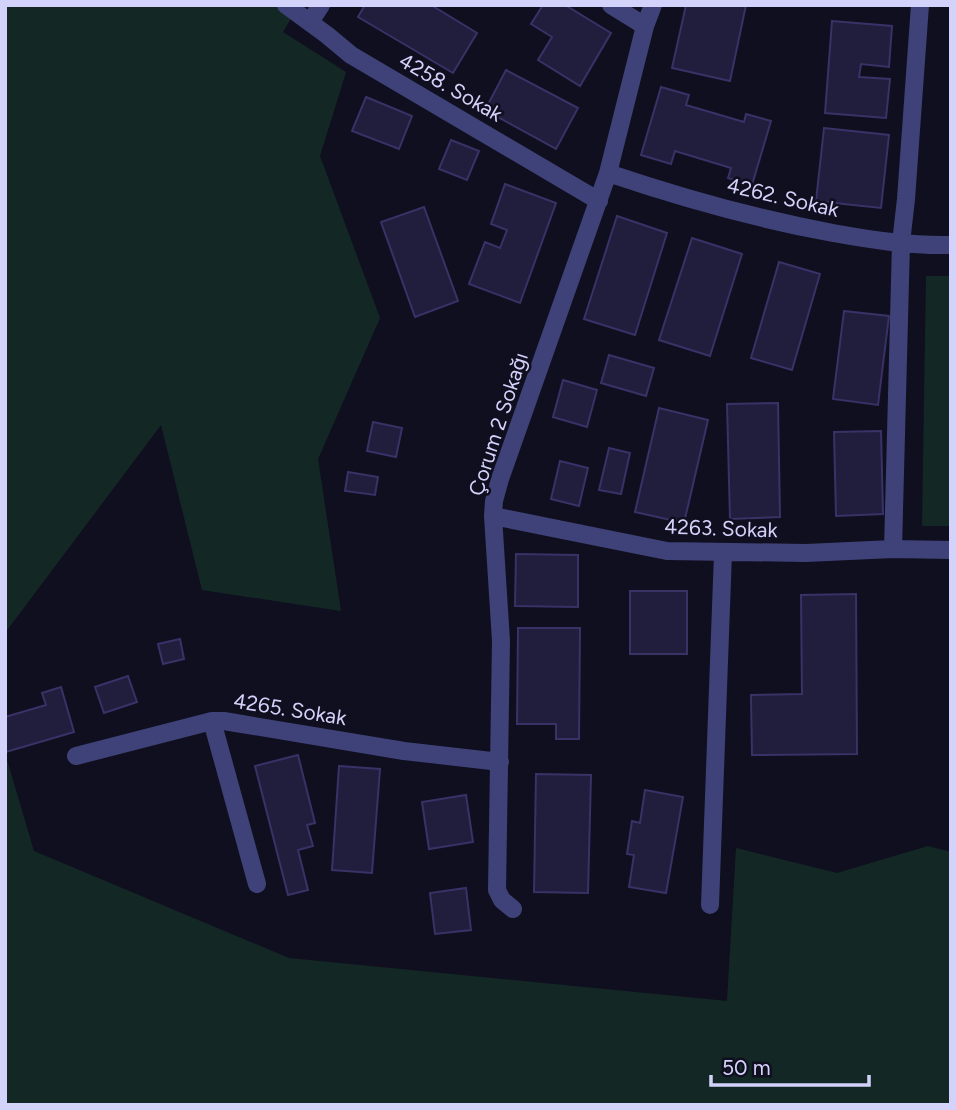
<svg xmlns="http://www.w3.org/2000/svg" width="956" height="1110" viewBox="0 0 956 1110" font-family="Figtree,sans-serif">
  <rect width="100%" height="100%" fill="#100f1f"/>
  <path fill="#132825" d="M5,5H299L283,32L346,72L320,156L380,318L318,459L341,611L202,590L161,425L5,633Z
    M926,276H951V526H922Z
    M5,753L34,851L289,958L727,1001L736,848L837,873L928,846L951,852V1105H5Z"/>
  <path fill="#211d3d" stroke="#383267" stroke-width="2" d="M365,5H431L477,33L453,73L358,17Z
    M543,5H565L611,33L580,86L538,60L552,37L531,24Z
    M686,5H746L730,81L672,68Z
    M832,21L892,26L889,67L861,64L859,77L890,79L886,118L825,113Z
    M506,70L578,108L556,149L485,110Z
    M661,87L689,95L686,105L744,122L746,114L771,121L752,185L728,178L731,168L675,151L671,164L641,155Z
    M366,97L412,116L399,149L352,131Z
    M824,128L889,135L881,208L816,201Z
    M451,140L479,151L467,180L439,169Z
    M505,184L556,203L520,303L469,284L485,242L500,248L507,230L491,224Z
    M424,207L458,301L415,317L381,222Z
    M617,216L667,233L635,335L584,319Z
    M692,238L742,254L710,356L659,340Z
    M779,262L820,274L792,370L751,358Z
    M844,311L889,316L878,405L833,399Z
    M609,355L654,368L646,396L601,383Z
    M563,380L597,390L587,427L553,417Z
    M778,403L780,517L730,519L727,404Z
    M659,408L708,420L684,523L635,512Z
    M373,422L402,428L396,457L367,451Z
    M881,431L883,514L836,516L834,432Z
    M609,448L630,453L621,494L599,490Z
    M560,461L588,468L579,506L551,499Z
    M348,472L378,477L375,495L345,491Z
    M516,554L578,555V607L515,606Z
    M630,591H687V654H630Z
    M856,594L857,754L752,755L751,695L802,694L801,595Z
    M518,628H580L579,739H556V724H517Z
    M180,639L184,659L163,664L158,644Z
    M128,676L137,702L104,713L95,687Z
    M61,687L74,732L6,752L5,717L46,705L42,693Z
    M298,755L315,823L307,825L313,846L298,850L308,890L288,895L255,766Z
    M339,766L380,769L372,873L332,870Z
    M536,774L591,775L588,893L534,892Z
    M645,790L683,797L666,893L629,887L634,855L627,854L632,821L640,823Z
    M466,795L473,842L429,849L422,802Z
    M466,888L471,930L435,934L430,893Z"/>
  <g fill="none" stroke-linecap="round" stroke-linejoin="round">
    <path stroke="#3f4278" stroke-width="18" d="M286,5L327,35L351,55L599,201
      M611,5L645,26
      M310,22L321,5
      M608,173C682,198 757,219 833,233C872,240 911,246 951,245
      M493,516L667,551L806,553L893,549L951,550
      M893,549L901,243L906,199L920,5
      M212,721L257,884
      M76,756L212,721H224L404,751L500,762
      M710,905L723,553
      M513,909L502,900L497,890L501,641L493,516L494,501L500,479L608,173L645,26L653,5"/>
  </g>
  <g text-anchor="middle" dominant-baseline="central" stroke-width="5" stroke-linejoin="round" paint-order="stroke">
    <g font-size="21" fill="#d3d2fa" stroke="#100f1f">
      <text transform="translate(451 87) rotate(30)">4258. Sokak</text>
      <text transform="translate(783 197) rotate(13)">4262. Sokak</text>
      <text transform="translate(498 424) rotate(-72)">Çorum 2 Sokağı</text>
      <text transform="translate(721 528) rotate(2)">4263. Sokak</text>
      <text transform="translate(290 709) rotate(9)">4265. Sokak</text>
    </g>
  </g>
  <rect width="956" height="1110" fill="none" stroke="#d3d2fa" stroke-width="14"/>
  <path d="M711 1075v10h158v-10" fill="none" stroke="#d3d2fa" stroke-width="3.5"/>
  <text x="722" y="1075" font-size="21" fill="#d3d2fa" stroke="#100f1f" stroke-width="5" paint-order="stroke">50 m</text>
</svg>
